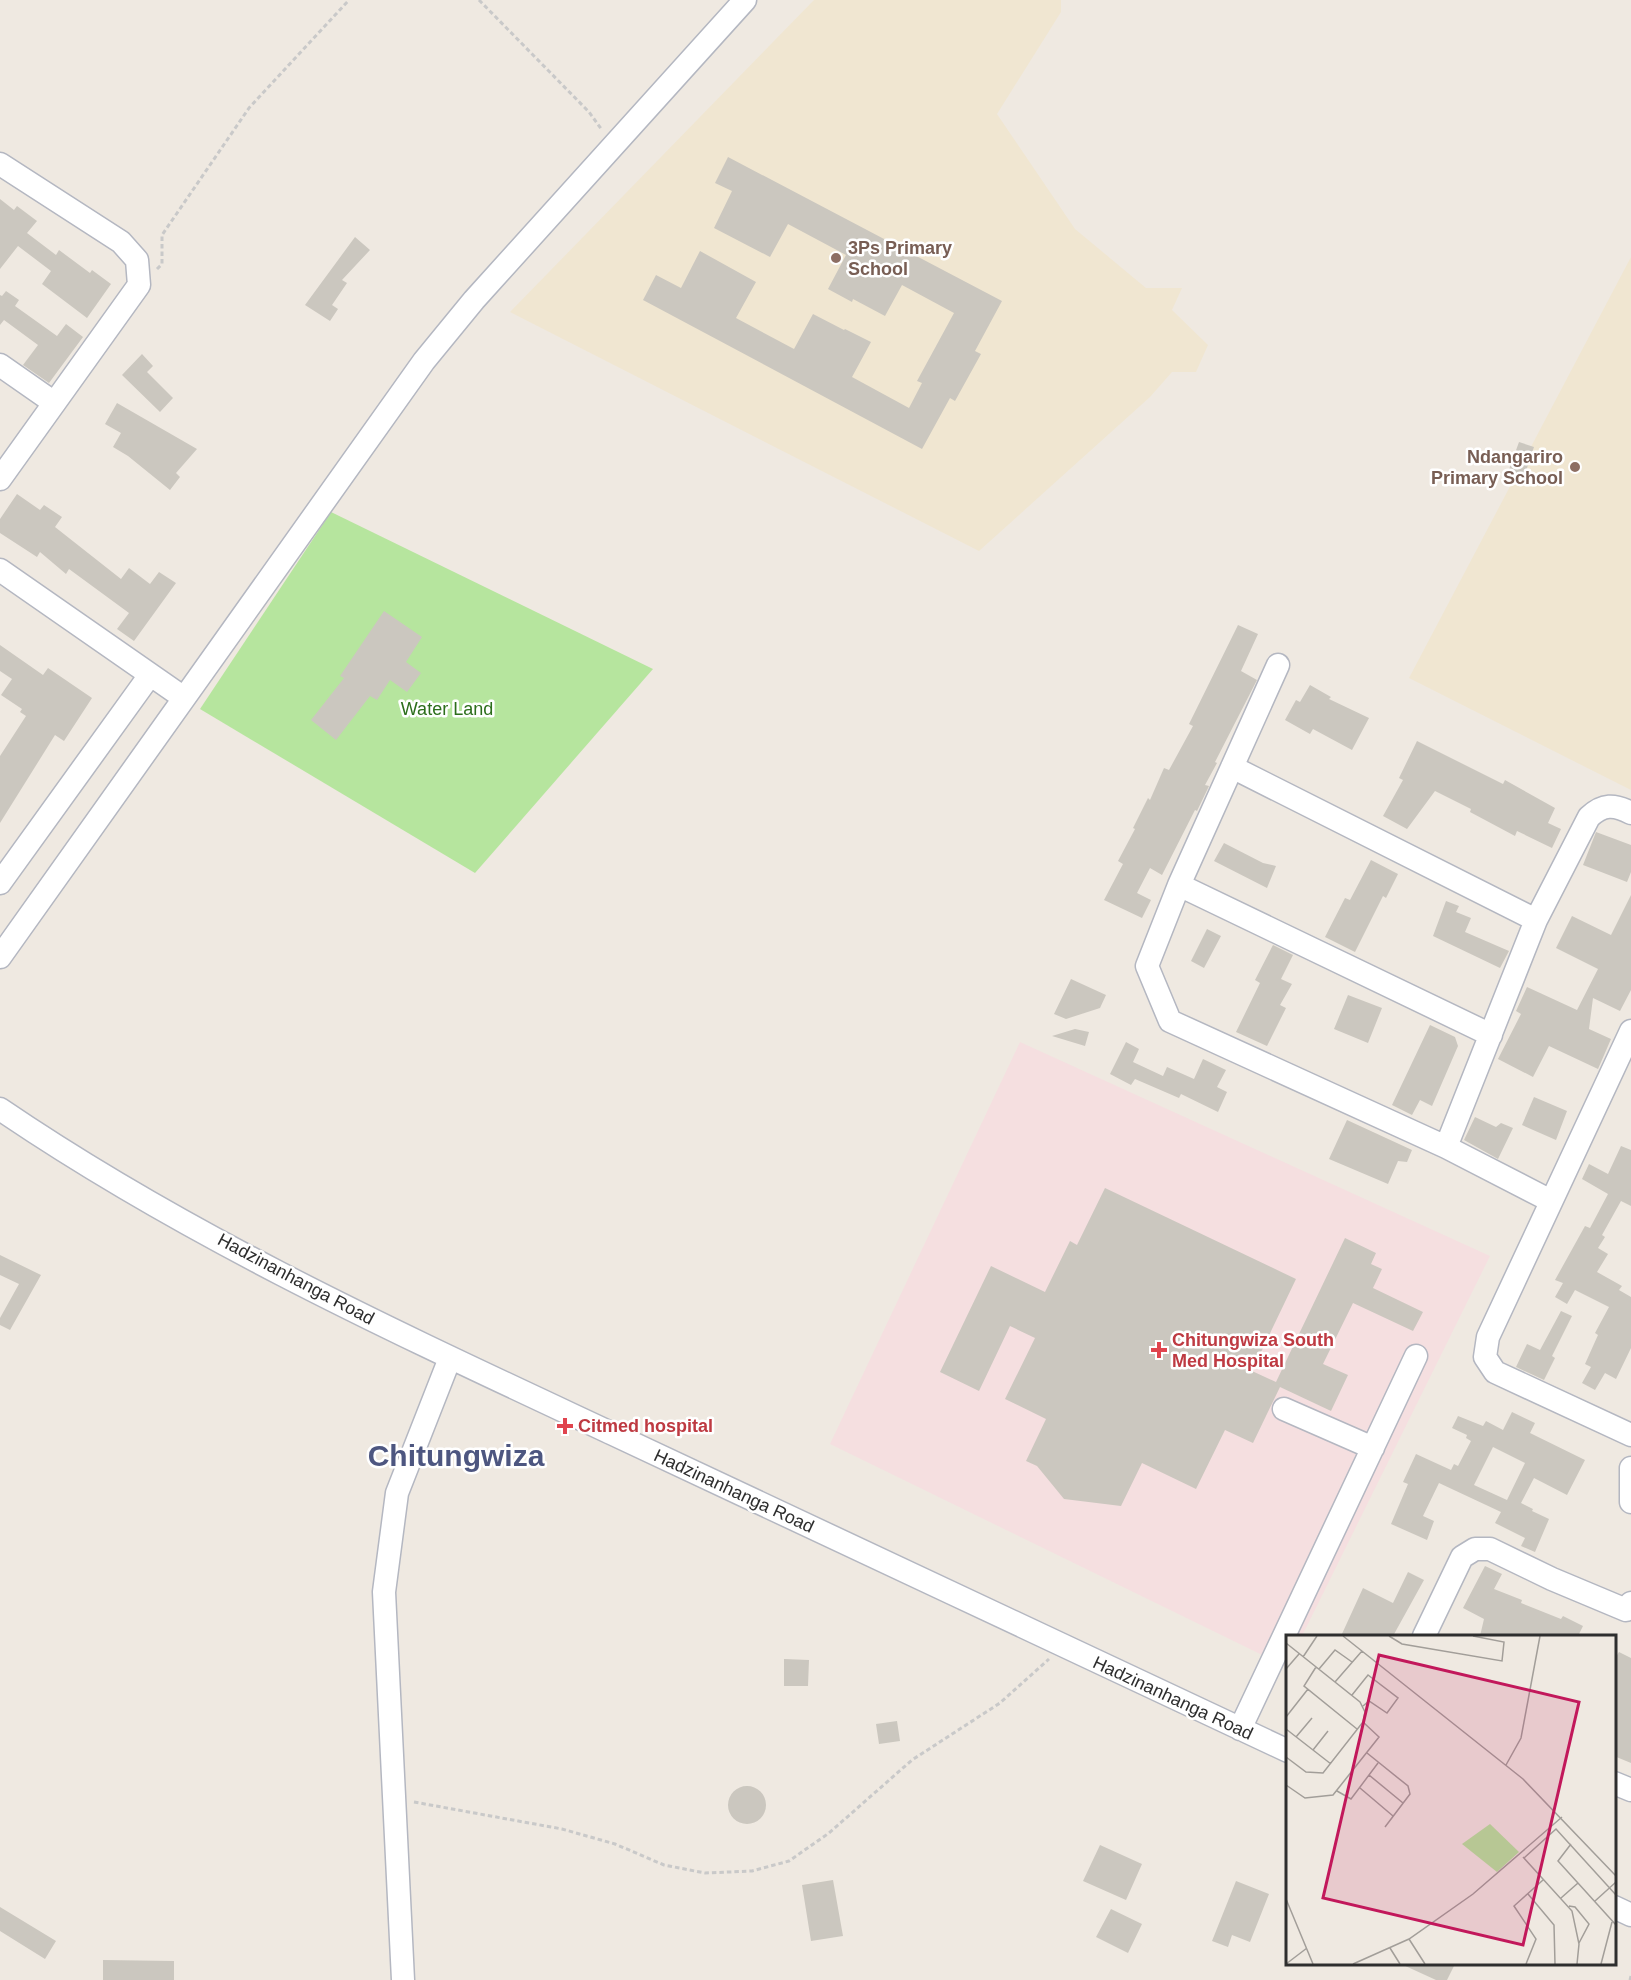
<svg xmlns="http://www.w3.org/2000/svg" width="1631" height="1980" viewBox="0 0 1631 1980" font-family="Arial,sans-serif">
  <rect width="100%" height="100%" fill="#efe9e1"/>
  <path fill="#f0e6d1" d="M814,0H1061V12L997,114L1075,229L1146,288H1182L1172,310L1208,345L1196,372H1172L1150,397L979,551L510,312Z
    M1631,257V790L1409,678Z"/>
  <path fill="#f5dfe0" d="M1020,1042L1490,1256L1302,1636H1288L1287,1667L830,1444Z"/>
  <path fill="#b6e59e" d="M331,512L653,669L475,873L200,709Z"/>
  <path fill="#cbc7bf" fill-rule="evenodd" d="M728,157L1002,301L975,351L981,354L955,401L950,398L922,449L643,300L656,275L681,288L700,251L756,282L736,318L794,349L813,314L844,330L845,329L871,342L852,377L909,408L922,383L917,381L954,313L902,285L885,316L853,299L852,302L828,289L846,255L788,224L770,257L714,228L732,191L715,183Z
    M0,199L14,210L17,206L37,221L27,233L56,255L59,250L90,273L92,270L111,284L87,318L42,284L51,271L18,246L0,269Z
    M355,237L370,250L342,280L347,283L332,305L338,309L330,321L305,305Z
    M6,291L19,300L15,306L57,336L66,324L83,337L49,383L23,365L38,345L4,320L0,325V295L2,296Z
    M142,354L153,366L147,372L173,398L160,412L122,375Z
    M117,403L197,449L176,473L180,477L170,490L128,456L113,447L121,433L105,424Z
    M1519,442L1534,447L1523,480L1507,475Z
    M17,494L40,510L44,505L62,517L55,527L121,579L129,568L150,584L159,572L176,583L134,641L117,629L129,613L69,569L66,574L40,552L37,557L0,533V519Z
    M384,611L422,637L406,662L421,673L407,692L390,680L377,700L370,696L336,740L311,720L344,678L340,676Z
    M1238,625L1258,634L1241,671L1257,680L1215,762L1217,763L1205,785L1209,786L1197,811L1195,810L1162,875L1150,868L1137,893L1151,900L1142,918L1104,900L1123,864L1118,861L1135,829L1133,828L1148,798L1150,800L1164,768L1169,770L1193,726L1189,724Z
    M0,645L43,675L48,668L92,698L64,741L55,735L0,823V756L26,716L20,712L22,709L1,695L12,679L0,671Z
    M1310,685L1331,697L1329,699L1369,718L1352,750L1313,729L1310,734L1285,720L1296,700L1300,702Z
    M1417,741L1503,784L1505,780L1555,808L1548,823L1561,829L1552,848L1517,831L1515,836L1470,812L1471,809L1435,791L1407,829L1383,816L1403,780L1399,778Z
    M1596,832L1631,845V872L1627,882L1583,865Z
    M1224,843L1263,863L1276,866L1267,888L1214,861Z
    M1371,860L1398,874L1386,898L1383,896L1355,952L1325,937L1345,898L1350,900Z
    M1631,895V990L1620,1011L1593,998L1589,1029L1611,1039L1598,1069L1549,1046L1533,1077L1498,1059L1521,1014L1516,1011L1527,987L1577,1010L1598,969L1556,948L1572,916L1611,935Z
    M1446,901L1459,906L1456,912L1471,918L1465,932L1509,951L1500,968L1433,936Z
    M1207,929L1221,936L1204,968L1191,961Z
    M1273,945L1293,955L1281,979L1292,984L1280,1005L1286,1008L1267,1046L1236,1032L1260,983L1255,980Z
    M1071,979L1106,995L1100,1008L1066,1019L1054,1014Z
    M1348,995L1382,1008L1368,1043L1334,1029Z
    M1430,1025L1455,1037L1458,1046L1432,1106L1420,1100L1412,1115L1392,1105Z
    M1075,1029L1089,1032L1085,1046L1052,1036Z
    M1126,1042L1139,1049L1133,1062L1163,1076L1167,1067L1194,1079L1203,1059L1226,1070L1217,1087L1227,1092L1218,1112L1181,1094L1179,1098L1135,1079L1131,1085L1110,1074Z
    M1534,1097L1567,1111L1556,1140L1522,1125Z
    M1475,1117L1496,1127L1501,1123L1513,1128L1498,1159L1464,1140Z
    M1347,1120L1412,1150L1407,1162L1398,1161L1388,1184L1329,1159Z
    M1621,1146L1631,1150V1206L1621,1201L1602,1235L1605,1237L1598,1248L1608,1254L1597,1272L1622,1286L1619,1290L1631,1297V1348L1616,1379L1605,1373L1595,1390L1582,1383L1591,1367L1585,1364L1598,1335L1595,1333L1609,1307L1575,1290L1567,1304L1555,1297L1563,1283L1555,1280L1585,1226L1590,1228L1608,1194L1582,1179L1589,1164L1608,1174Z
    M1105,1188L1296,1279L1252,1371L1276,1382L1345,1238L1376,1253L1371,1264L1382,1269L1373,1288L1423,1312L1413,1331L1353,1303L1323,1364L1348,1375L1331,1411L1280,1387L1253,1443L1225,1430L1196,1489L1142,1463L1121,1506L1064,1499L1037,1466L1026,1461L1046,1419L1005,1399L1035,1338L1010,1326L979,1391L940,1372L991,1266L1045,1292L1070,1241L1077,1245Z
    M0,1255L41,1275L10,1330L0,1325V1318L19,1284L0,1275Z
    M1561,1311L1572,1316L1552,1356L1555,1358L1544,1380L1516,1367L1527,1344L1540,1350Z
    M1512,1412L1535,1423L1530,1433L1585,1460L1567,1495L1534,1478L1521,1503L1533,1509L1532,1511L1549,1519L1535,1552L1521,1546L1525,1538L1495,1523L1501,1512L1439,1483L1423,1516L1434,1521L1427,1540L1391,1524L1408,1484L1403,1482L1416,1454L1451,1470L1454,1464L1458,1466L1471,1441L1466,1438L1467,1435L1452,1428L1458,1416L1483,1426L1486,1421L1503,1430ZM1493,1447L1525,1463L1507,1500L1474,1485Z
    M1485,1566L1502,1574L1494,1589L1522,1600L1521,1603L1561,1619L1563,1616L1583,1626L1578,1636H1480L1484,1619L1463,1608Z
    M1408,1572L1424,1580L1393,1636H1341L1363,1588L1393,1603Z
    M1619,1652L1631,1658V1763L1614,1756V1660Z
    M784,1659L809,1660L808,1686H784Z
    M897,1721L900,1741L879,1744L876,1724Z
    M728 1805a19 19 0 1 1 38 0a19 19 0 1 1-38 0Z
    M1100,1845L1142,1864L1126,1900L1083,1881Z
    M833,1880L843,1936L811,1941L802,1885Z
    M1236,1881L1269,1894L1250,1942L1232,1935L1228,1947L1212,1941Z
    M0,1907L56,1941L45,1959L0,1931Z
    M1111,1909L1142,1924L1128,1953L1096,1937Z
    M103,1960L174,1961V1980H103Z
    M1401,1964H1455L1447,1980H1436Z"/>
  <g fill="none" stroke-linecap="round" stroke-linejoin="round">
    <defs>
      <path id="minor" d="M0,164L121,242L137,260L139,285L0,479
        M0,365L53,402
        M0,570L184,698
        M1278,665L1179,885L1147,966L1170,1021L1446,1147L1551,1201
        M1232,767L1536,920
        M0,883L150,675
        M1179,885L1491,1035
        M0,957L424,361L474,300L745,0
        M1631,1031L1488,1337L1485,1357L1495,1372L1631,1435
        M0,1109C191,1239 404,1336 613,1434C838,1540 1063,1645 1288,1751
        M1446,1147L1536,920L1589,817C1603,804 1614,804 1631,813
        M1284,1409L1373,1448
        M1631,1468V1502
        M1424,1636L1462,1557L1475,1549H1490L1552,1579L1626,1610L1631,1603
        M1240,1729L1416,1356
        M1614,1783L1631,1790
        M1614,1907L1631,1915
        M403,1980L384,1592L397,1493L450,1358"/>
    </defs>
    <use href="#minor" stroke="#b4b7c1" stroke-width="25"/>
    <path stroke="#c9c9c9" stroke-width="3" stroke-dasharray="4.5 3" stroke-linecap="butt" d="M479,0L589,112L602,130
      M157,269L162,264V235L249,108L349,0
      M414,1802L562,1829L615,1844L664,1865L705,1873L752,1871L789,1861L829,1833L912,1760L1000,1703L1049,1659
      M1630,1980L1631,1976"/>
    <use href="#minor" stroke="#fff" stroke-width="22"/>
  </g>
  <g fill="#8d6e63" stroke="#fff" stroke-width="2">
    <circle cx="836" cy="258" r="6"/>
    <circle cx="1575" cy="467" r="6"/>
  </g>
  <g fill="#e0444e" stroke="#fff" stroke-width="2">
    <path d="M1156 1341h6v6h6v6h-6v6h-6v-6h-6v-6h6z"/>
    <path d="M562 1417h6v6h6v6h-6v6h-6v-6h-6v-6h6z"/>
  </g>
  <g text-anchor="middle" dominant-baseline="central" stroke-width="5" stroke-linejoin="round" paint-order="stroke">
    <g font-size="18" font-weight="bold" fill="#785e54" stroke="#fff" text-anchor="start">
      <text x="848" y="248">3Ps Primary<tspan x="848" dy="21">School</tspan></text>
      <text x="1563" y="457" text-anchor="end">Ndangariro<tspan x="1563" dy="21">Primary School</tspan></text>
    </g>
    <g font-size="18" fill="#2c6e1b" stroke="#fff">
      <text x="447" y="709">Water Land</text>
    </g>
    <g font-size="18" fill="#2e2e2e" stroke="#fff">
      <text transform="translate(296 1279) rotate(28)">Hadzinanhanga Road</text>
      <text transform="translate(734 1491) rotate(25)">Hadzinanhanga Road</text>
      <text transform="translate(1173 1698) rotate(25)">Hadzinanhanga Road</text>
    </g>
    <g font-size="18" font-weight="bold" fill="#be3a42" stroke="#fff" text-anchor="start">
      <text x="1172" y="1340">Chitungwiza South<tspan x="1172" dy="21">Med Hospital</tspan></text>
      <text x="578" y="1426">Citmed hospital</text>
    </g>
    <g font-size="30" font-weight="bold" fill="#4d5680" stroke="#fff">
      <text x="456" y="1455">Chitungwiza</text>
    </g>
  </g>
  <g transform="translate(1286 1635)">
    <rect width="330" height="330" fill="#efe9e1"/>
    <path d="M204,189L233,217L211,237L176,209Z" fill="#b6e59e"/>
    <path fill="none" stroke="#a29e99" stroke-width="1.5" d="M57,1L237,144L330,241M103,1L116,9L216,26L218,7L187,1M0,8L74,67L79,77L77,87L37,138L20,137L0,122M17,22L31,1M30,32L18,51L71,94M0,34L13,19M33,34L49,15L66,27M49,47L76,16M66,60L82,40L112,63L101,78L83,66L77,71M0,82L22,54M0,94L45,129M10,102L26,83M27,115L42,96M81,118L122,151L124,159L99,192M220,130L235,103L254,1M83,140L117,168M0,150L19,163L47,160L93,102L77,87M74,153L107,181M51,156L65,164L92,128M285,209L272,226L330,290M237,222L286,276L293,309L291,329M238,223L270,194L330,260M242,259L268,290L269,329M275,263L292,248M0,264L27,329M309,266L330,247M283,271L289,272L303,289L293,308M123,304L139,329M104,313L114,329M0,329L21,313M67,329L123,304L187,259L276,182M240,329L250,304L228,271L257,245M315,329L326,287"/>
    <path fill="#c2185b" fill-opacity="0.15" stroke="#c2185b" stroke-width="3" d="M93,20L293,67L237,310L37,263Z"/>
    <rect width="330" height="330" fill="none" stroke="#2e2e2e" stroke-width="3"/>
  </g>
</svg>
